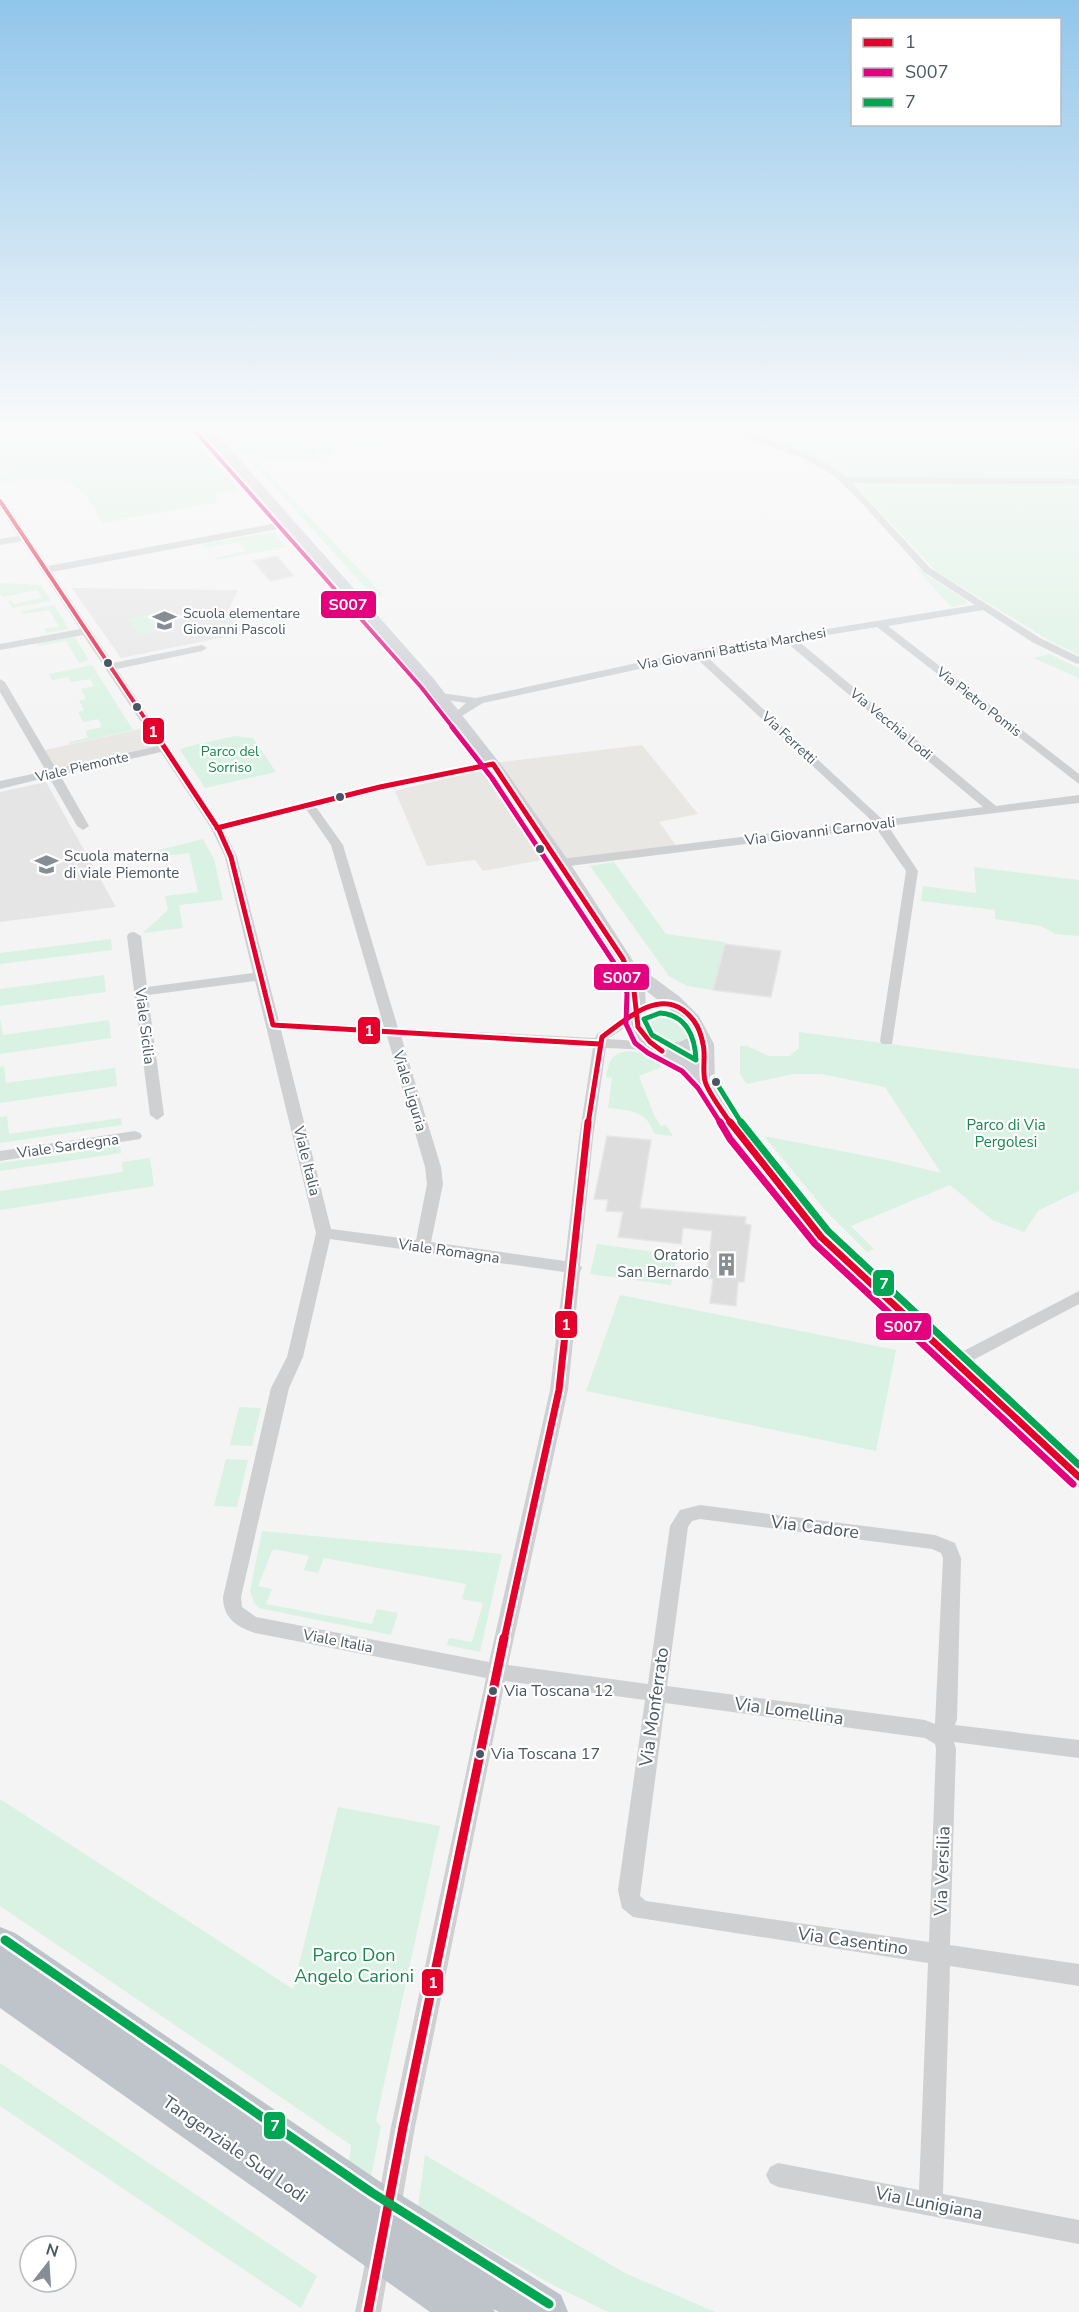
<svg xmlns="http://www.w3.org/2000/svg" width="1079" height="2312" viewBox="0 0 1079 2312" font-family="'Nunito Sans',sans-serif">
  <rect width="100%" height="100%" fill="#f4f4f4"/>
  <path fill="#e8e7e3" d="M140,729L151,747L55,769L45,750Z
    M642,745L698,814L659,822L678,848L562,862L558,857L483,871L475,860L427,866L395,791L495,766L493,763Z"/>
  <path fill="#e6e5e6" d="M72,588L238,590L228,611L245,633L121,658Z
    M46,782L116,907L0,922V792Z"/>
  <path fill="#d9f2e3" d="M0,425H185L189,434L239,490L213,494L219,502L103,523C96,513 88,496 78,488C57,472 27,480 2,484L0,476L7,473L6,471H0Z
    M218,425H315L318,459L258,462L383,595L374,597Z
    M729,425H1079V655L1050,641L936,571L854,484L834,469L820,460Z
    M382,436L384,447L351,449V444H333V457L320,458L319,438Z
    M274,532L286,547L216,560L214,558L246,551L238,542L206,548L202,544Z
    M910,561L928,576L967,601V604L951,607Z
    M0,583L41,585L51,601L12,608L8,601L11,600L14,604L42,598L37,590L3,597L0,593Z
    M54,605L69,629L47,633L44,629L59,626L49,610L24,614L22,611Z
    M153,614L164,630L139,635L128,619Z
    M74,636L89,660L79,663L66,641L39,646L37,643Z
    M1049,654L1079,668V678L1033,658Z
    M92,665L133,730L70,744L69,742L88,738L85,731L102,727L98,719L83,722L78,712L84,710L79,701L86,699L81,689L94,686L90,679L71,682L68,677L52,680L49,674Z
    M235,736L253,738L276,772L205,788L180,750L186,747Z
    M203,839L214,859L223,900L179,905L183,928L143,933L168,910L165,896L198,892L189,853L156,857L155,851Z
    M614,862L666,934L725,942L713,990L687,986L669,976L590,866Z
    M974,867L1079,880V936L1056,934L1041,926L995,919V910L921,901L923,886L976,893Z
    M111,939L112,950L0,964V953Z
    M104,975L106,992L0,1006V989Z
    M665,1009L677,1012L691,1031V1035L682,1043C659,1043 652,1040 643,1019L653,1010Z
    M0,1018L3,1035L109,1020L111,1038L0,1054Z
    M799,1032L1079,1069V1191L1039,1210L1024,1232L992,1220L950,1185L851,1226L874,1249L867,1252L824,1209L764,1136L887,1160L941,1173L885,1087L821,1074H793L747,1084L740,1074V1046H747L769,1056H790L799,1048Z
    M631,1051L649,1055L662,1067L639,1076L654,1115L661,1126L666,1125L673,1136L654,1134C648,1111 629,1110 608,1108L612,1078L606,1077C609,1060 612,1052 631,1051Z
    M4,1066L6,1083L115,1068L117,1086L0,1103V1067Z
    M7,1116L9,1134L121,1118L122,1125L0,1143V1117Z
    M120,1146L121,1153L0,1171V1163Z
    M150,1158L154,1186L0,1210V1191L123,1172L122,1162Z
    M597,1244L677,1255L671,1285L590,1274Z
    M620,1295L896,1350L876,1451L586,1391Z
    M239,1407L261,1408L252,1446L230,1445Z
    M226,1459L248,1460L237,1507L214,1506Z
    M262,1531L502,1554L480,1652L447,1645L449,1638L472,1642L483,1603L462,1599L466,1584L324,1558L318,1573L304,1570L309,1556L273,1549L258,1586L272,1589L266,1604L372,1624L377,1609L398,1613L391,1635L259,1608L254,1603L250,1591Z
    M0,1799L293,1989L338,1807L440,1826L376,2121L381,2126L371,2177L349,2162L351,2145L0,1906Z
    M0,2063L317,2276L301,2308L0,2106Z
    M425,2155L625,2273L715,2312H608L551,2284L418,2207Z"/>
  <path fill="#ddddde" stroke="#e5e6e7" stroke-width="1.5" d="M277,556L294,576L270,581L253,561Z
    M725,944L781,951L771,997L713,990Z
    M607,1136L651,1140L640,1208L746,1217L745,1224L751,1225L744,1282H738L736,1306L710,1303L713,1279L706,1278L712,1231L683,1228L681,1244L618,1237L623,1212L606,1211L608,1200L594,1199Z"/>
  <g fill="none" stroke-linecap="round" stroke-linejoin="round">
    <path fill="#ced0d2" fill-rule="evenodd" d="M717,425H729C769,443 812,448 846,477L1079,479V485L852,483L930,568L1040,638L1079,657V664L1075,663L1032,642L983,610L888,626L1079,774V784L877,627L797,640L996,806L1079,795V803L888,826L918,871L892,1044H882L880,1041L906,871L876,828L561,867L555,863L561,859L872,821L695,657L483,703L457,719L451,716L466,703L441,699L436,696L441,693L476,698L697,650L975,605L924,572L860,501L833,475L805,459L730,432ZM786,642L983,807L883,820L705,655Z
      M0,498L3,499L48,566L288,521L293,524L288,527L52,572L113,663L202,645L207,648L202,651L117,669L220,824L380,783L493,761L499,764L493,767L380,790L316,807L343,845L398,1028L595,1038L597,1034L634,1011L641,1015L639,1018L608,1039L653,1042L660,1046L653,1050L606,1048L593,1138L580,1265L582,1268L580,1272L568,1390L508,1665L648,1684L670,1526L680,1510L700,1505L935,1535L955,1543L961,1558L957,1719L955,1725L1079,1740V1758L954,1742L956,1749L950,1945L1079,1964V1986L950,1966L943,2194L1079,2220V2244L778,2187L770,2183L766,2175L770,2167L778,2163L919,2190L928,1963L633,1917L622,1908L618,1890L645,1700L505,1681L415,2127L401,2207L398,2216L389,2219L380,2216L377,2207L391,2127L486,1678L255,1633C237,1627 223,1618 223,1597L271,1388L287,1357L316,1233L255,981L148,995L164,1115L157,1120L150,1115L127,936L129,933L134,932L141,936L147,987L253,973L225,857L211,828L161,752L60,775L89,826L83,830L77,826L49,777L0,789V781L46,771L0,692V679L5,682L56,769L157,746L83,635L0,650V644L80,629L22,541L0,545V539L18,536L0,508ZM306,809L331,845L384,1027L279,1021L237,857L224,830ZM281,1030L387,1036L425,1167L427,1184L416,1240L331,1229ZM401,1036L593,1047L579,1138L565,1261L431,1242L443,1184L441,1167ZM330,1239L564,1272L550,1390L489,1662L256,1617L242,1607L241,1597L289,1388L303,1357ZM700,1519L932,1549L941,1553L943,1558L935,1724L925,1720L667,1686L688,1527L692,1521ZM665,1703L925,1738L935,1744L936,1749L929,1942L646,1901L640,1896Z
      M135,1131L140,1133L142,1136L140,1139L0,1161V1151Z
      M1079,1291V1304L960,1367L954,1369L948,1367L946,1363L948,1359Z
      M379,2242L388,2245L391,2254L381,2312H355L367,2254L370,2245Z"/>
    <path fill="#ced0d4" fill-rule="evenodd" d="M196,425H209L433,678L505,770L570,863L635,964L680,997L699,1016L714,1044L715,1082L744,1128L829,1232L1079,1462V1487L1070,1484L813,1242L730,1138L697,1086L680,1068L646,1050L635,1041L625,1023L626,992L619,968L552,863L493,776L423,684ZM645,990L676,1014L691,1034C684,1042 679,1043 670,1042C636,1038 648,1014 645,990ZM695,1050V1061L683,1054L684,1053Z"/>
    <path fill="#bec4c9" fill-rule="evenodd" d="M0,1927L15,1933L382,2183L561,2295L568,2312H499L493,2309L495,2312H430L0,2008Z"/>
    <defs>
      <path id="bus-1-far3" d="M0,501L152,729"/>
      <path id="bus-1-far2" d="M151,727L219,830L231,857L273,1025L600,1044
        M217,828L380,787L493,764L623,959L633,982L638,1027L650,1042L662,1051
        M588,1124L602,1037C623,1022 656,990 683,1010C695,1019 700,1029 703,1044C706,1056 702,1069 705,1081C708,1093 724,1113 731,1124"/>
      <path id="bus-1-far1" d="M730,1122L821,1237L1079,1477
        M504,1640L559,1390L588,1122"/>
      <path id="bus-1" d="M368,2312L403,2127L504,1638"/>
      <path id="bus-2-far2" d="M195,431L421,687L454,729"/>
      <path id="bus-2-far1" d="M452,727L492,778L620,972L627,993L626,1024L635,1043L648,1053L682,1071L698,1088L721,1124"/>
      <path id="bus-2" d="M720,1122L730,1139L815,1244L1073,1484"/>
      <path id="bus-3-far2" d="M660,1013C686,1015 695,1036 696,1060L652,1035L644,1019Z
        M714,1079L742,1124"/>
      <path id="bus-3-far1" d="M741,1122L828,1231L1079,1465"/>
      <path id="bus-3" d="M5,1940L371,2192L549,2304"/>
    </defs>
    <use href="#bus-1-far3" stroke="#fff" stroke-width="7"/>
    <use href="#bus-1-far2" stroke="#fff" stroke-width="9"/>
    <use href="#bus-1-far1" stroke="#fff" stroke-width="11"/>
    <use href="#bus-1" stroke="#fff" stroke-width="14"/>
    <use href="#bus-2-far2" stroke="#fff" stroke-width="7"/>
    <use href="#bus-2-far1" stroke="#fff" stroke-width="9"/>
    <use href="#bus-2" stroke="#fff" stroke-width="11"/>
    <use href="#bus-3-far2" stroke="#fff" stroke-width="9"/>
    <use href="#bus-3-far1" stroke="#fff" stroke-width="11"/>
    <use href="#bus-3" stroke="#fff" stroke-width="14"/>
    <use href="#bus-1-far3" stroke="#e4002b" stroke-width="4"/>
    <use href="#bus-1-far2" stroke="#e4002b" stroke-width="5"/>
    <use href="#bus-1-far1" stroke="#e4002b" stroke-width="7"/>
    <use href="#bus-1" stroke="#e4002b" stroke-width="9"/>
    <use href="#bus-2-far2" stroke="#e5007d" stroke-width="4"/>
    <use href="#bus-2-far1" stroke="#e5007d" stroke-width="5"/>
    <use href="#bus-2" stroke="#e5007d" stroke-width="7"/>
    <use href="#bus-3-far2" stroke="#00a651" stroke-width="5"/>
    <use href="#bus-3-far1" stroke="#00a651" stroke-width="7"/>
    <use href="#bus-3" stroke="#00a651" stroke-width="9"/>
  </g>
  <linearGradient id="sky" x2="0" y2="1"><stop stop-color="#91c6eb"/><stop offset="0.57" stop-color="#fafafa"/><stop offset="1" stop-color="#fafafa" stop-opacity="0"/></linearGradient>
  <rect width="1079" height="749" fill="url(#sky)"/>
  <defs>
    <symbol id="school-bare" viewBox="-9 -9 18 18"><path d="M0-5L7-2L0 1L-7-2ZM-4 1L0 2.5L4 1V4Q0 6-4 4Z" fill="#868d94" stroke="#fff" stroke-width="2.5" paint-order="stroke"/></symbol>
    <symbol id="building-bare" viewBox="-9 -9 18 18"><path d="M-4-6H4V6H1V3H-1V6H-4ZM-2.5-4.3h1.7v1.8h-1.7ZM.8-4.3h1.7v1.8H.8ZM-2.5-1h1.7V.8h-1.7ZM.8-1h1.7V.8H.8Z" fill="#868d94" stroke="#fff" stroke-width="2.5" paint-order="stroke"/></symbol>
  </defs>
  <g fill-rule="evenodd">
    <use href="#school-bare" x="148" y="604" width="33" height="33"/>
    <use href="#school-bare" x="30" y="848" width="33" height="33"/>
    <use href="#building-bare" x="710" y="1248" width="33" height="33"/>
  </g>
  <g fill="#4a5661" stroke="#fff" stroke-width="2">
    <circle cx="108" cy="663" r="5"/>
    <circle cx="137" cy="707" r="5"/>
    <circle cx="340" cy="797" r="5"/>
    <circle cx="540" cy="849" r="5"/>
    <circle cx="716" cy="1082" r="5"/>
    <circle cx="493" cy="1691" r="5"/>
    <circle cx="480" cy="1754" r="5"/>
  </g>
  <g text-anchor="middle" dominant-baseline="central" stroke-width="4.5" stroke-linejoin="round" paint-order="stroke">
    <g font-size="14" fill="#4a5661" stroke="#fff" text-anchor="start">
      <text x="183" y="613">Scuola elementare<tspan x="183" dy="16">Giovanni Pascoli</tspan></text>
    </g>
    <g font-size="14" fill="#4a5661" stroke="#fff">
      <text transform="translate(732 649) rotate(-10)">Via Giovanni Battista Marchesi</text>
      <text transform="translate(979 702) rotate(38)">Via Pietro Pomis</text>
      <text transform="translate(891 724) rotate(40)">Via Vecchia Lodi</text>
      <text transform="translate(789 738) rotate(43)">Via Ferretti</text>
      <text transform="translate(82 767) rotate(-13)">Viale Piemonte</text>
    </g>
    <g font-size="14" fill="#17864f" stroke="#fff">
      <text x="230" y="751">Parco del<tspan x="230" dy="16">Sorriso</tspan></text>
    </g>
    <g font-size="15" fill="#4a5661" stroke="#fff">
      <text transform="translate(820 831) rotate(-7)">Via Giovanni Carnovali</text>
      <text transform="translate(145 1026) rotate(83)">Viale Sicilia</text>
      <text transform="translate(410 1091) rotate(73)">Viale Liguria</text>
      <text transform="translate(68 1146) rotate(-8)">Viale Sardegna</text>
      <text transform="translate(307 1161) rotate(76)">Viale Italia</text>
      <text transform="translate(449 1251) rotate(8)">Viale Romagna</text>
      <text transform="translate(338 1641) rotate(11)">Viale Italia</text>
    </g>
    <g font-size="15" fill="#4a5661" stroke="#fff" text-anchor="start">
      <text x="64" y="856">Scuola materna<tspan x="64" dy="17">di viale Piemonte</tspan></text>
      <text x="709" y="1255" text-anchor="end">Oratorio<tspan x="709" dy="17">San Bernardo</tspan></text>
    </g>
    <g font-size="15" fill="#17864f" stroke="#fff">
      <text x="1006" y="1125">Parco di Via<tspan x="1006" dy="17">Pergolesi</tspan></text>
    </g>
    <g font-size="16" fill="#4a5661" stroke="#fff" text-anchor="start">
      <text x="504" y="1691">Via Toscana 12</text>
      <text x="491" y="1754">Via Toscana 17</text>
    </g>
    <g font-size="18" fill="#4a5661" stroke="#fff">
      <text transform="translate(815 1527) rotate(7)">Via Cadore</text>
      <text transform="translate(654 1707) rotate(-82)">Via Monferrato</text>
      <text transform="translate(789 1711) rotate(8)">Via Lomellina</text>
      <text transform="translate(942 1871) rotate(-88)">Via Versilia</text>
      <text transform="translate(853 1941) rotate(8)">Via Casentino</text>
      <text transform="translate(235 2149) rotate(35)">Tangenziale Sud Lodi</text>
      <text transform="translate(929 2203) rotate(11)">Via Lunigiana</text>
    </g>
    <g font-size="18" fill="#17864f" stroke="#fff">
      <text x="354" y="1955">Parco Don<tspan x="354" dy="21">Angelo Carioni</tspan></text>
    </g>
  </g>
  <g stroke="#fff" stroke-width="2">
    <rect x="320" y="590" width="57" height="29" rx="6" fill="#e5007d"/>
    <rect x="142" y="717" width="23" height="28" rx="6" fill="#e4002b"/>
    <rect x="593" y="963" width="57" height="28" rx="6" fill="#e5007d"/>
    <rect x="357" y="1016" width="24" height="29" rx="6" fill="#e4002b"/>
    <rect x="872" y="1269" width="23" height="28" rx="6" fill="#00a651"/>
    <rect x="554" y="1310" width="24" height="29" rx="6" fill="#e4002b"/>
    <rect x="875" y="1312" width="57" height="29" rx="6" fill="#e5007d"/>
    <rect x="421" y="1968" width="23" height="29" rx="6" fill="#e4002b"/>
    <rect x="263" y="2111" width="23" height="29" rx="6" fill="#00a651"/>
  </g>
  <g font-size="16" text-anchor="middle" font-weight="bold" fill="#fff">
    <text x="348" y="610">S007</text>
    <text x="153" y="737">1</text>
    <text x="622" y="983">S007</text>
    <text x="369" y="1036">1</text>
    <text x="884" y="1289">7</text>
    <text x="566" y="1330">1</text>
    <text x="903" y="1332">S007</text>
    <text x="433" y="1988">1</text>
    <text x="275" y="2131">7</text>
  </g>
  <rect x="851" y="18" width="210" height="108" fill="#ffffff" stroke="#b7bbc0" stroke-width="1.5"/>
  <rect x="863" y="38" width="30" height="9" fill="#e4002b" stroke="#b7bbc0" stroke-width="1.5"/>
  <text x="905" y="48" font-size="18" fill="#4a5661">1</text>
  <rect x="863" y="68" width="30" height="9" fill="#e5007d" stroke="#b7bbc0" stroke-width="1.5"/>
  <text x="905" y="78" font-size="18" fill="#4a5661">S007</text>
  <rect x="863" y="98" width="30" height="9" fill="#00a651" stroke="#b7bbc0" stroke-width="1.5"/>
  <text x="905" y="108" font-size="18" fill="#4a5661">7</text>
  <g transform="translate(48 2264) rotate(17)"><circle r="28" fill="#ffffff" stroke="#b7bbc0" stroke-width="1.5"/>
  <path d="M0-4.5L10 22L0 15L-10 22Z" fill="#868d94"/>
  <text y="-9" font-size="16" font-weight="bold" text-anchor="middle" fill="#4a5661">N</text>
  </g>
</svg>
